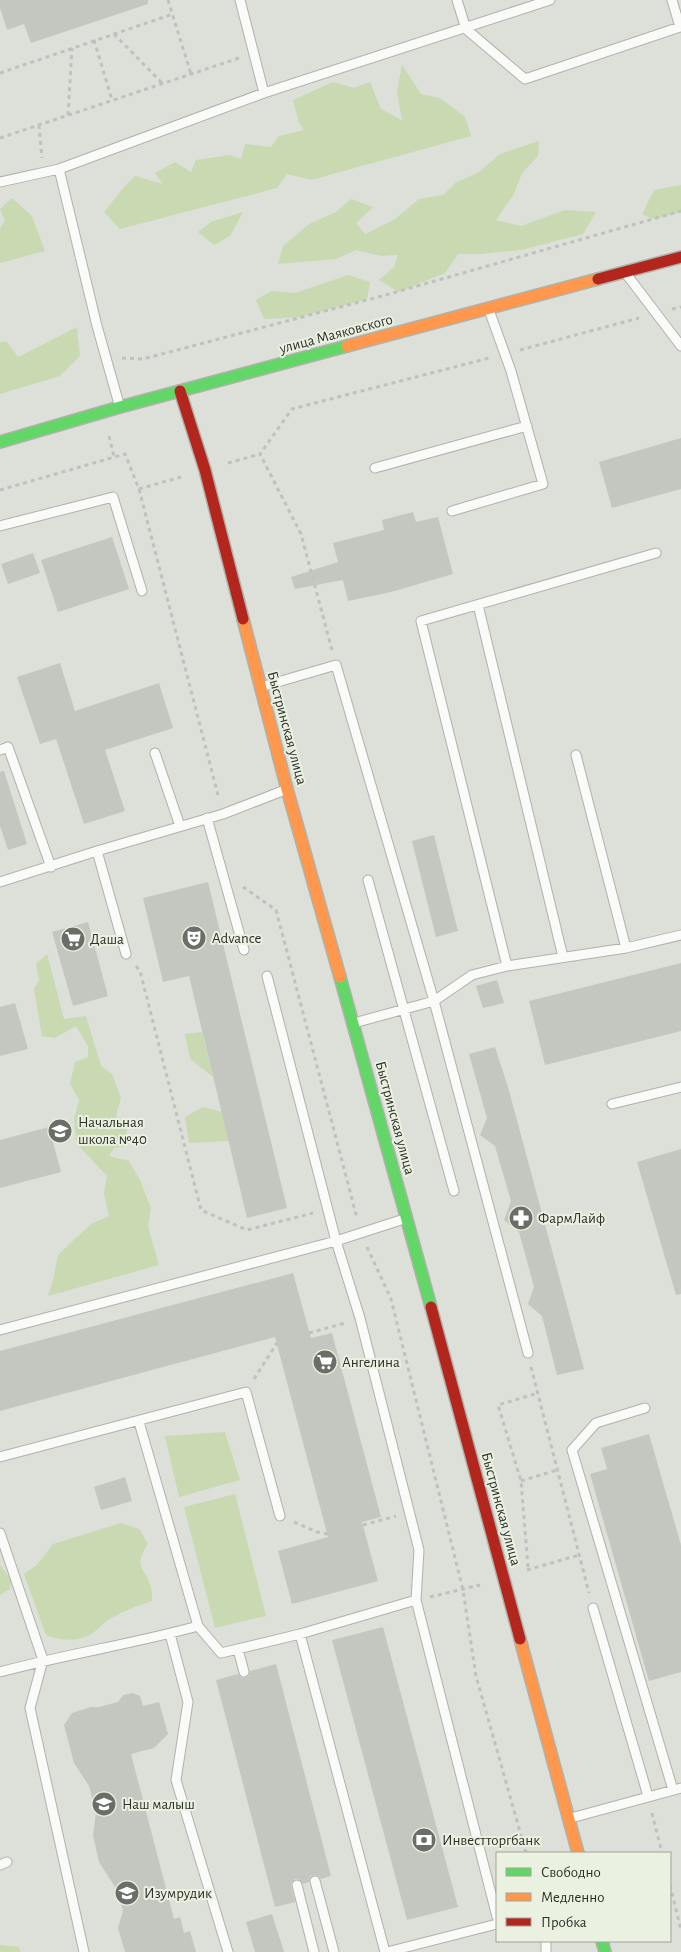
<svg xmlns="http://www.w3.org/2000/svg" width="681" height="1952" viewBox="0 0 681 1952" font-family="'Alegreya Sans',sans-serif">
  <rect width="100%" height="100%" fill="#dce0d8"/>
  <path fill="#c9d9b2" d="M402,65L421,94L440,98L465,117L471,136L311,180L287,174L277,188L120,229L104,212L124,187L135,176L163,184L155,173L175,162L191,172L196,160L230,155L241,159L245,144L271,147L279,136L304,130L299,123L293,100L333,82L354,88L370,82L381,109L402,120L397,92Z
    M539,141L538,156L522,173L514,194L496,220L521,226L565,210L596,212L583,234L521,250L481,254H458L445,273L399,292L379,280L394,267L398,255L381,256L356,250L336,259L278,264L283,246L309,224L336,212L351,199L373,207L356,223L365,234L395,219L419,199L443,195L455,183L479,172L500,154Z
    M681,185V212L653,219L642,214L654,190Z
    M12,198L32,216L45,251L0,263V228L5,221L0,209Z
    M243,212L230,236L214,245L198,232L211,222Z
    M348,275L370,282L367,299L300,317L264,319L256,300L271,291L295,293Z
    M77,327L80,356L60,376L0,394V342L6,341L18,357Z
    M47,954L64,1019L86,1016L101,1066L112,1074L121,1098L116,1116L127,1130L125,1146L114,1148L109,1156L129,1161L140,1180L151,1208L148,1227L159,1265L48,1296L54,1276L58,1255L91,1224L109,1216L104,1193L107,1176L77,1144L74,1119L79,1100L70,1084L75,1062L88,1057V1046L76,1026L55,1038L42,1036L34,989L39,980L36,964Z
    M202,1032L213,1077L190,1059L185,1034Z
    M203,1107L222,1112L229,1141L189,1143L185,1117Z
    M225,1432L240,1480L179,1497L165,1436Z
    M235,1494L266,1616L215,1628L184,1507Z
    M121,1523L139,1529L148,1544C131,1570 147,1567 151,1588C152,1592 152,1597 152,1601C137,1606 123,1611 110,1619C103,1623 98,1630 91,1634C77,1642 61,1641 46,1635L24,1574L37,1565L53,1544Z
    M0,1565L11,1580L10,1589L0,1595Z
    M0,1945L19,1947L20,1952H0Z"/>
  <path fill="#c4c7c0" d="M0,0H148V4L31,43L24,24L7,30L0,8Z
    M681,438V489L612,508L599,462Z
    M413,512L416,522L438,517L453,574L391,592L348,601L343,580L295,589L291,577L338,562L333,543L384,530L382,520Z
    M112,537L129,589L58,612L41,560Z
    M33,553L40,573L8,584L1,564Z
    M60,663L75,711L159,683L173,728L105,750L125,811L84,824L56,739L40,744L17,677Z
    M4,771L27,844L8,850L0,826V772Z
    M434,835L458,931L436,937L412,841Z
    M208,882L287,1208L247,1218L189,976L163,982L143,898Z
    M88,922L108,996L73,1006L52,932Z
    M681,963V1031L545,1065L529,1001Z
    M497,980L504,1003L483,1008L476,986Z
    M15,1003L28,1049L0,1056V1007Z
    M495,1047L508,1087L584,1369L557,1375L542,1316L528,1304L534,1287L519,1232L504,1220L511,1201L495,1146L480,1135L487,1118L469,1054Z
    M49,1127L61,1172L0,1188V1140Z
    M681,1149V1294L676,1295L637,1162Z
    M293,1273L311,1338L332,1333L381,1517L362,1522L378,1581L292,1604L278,1551L328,1537L275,1337L0,1411V1351Z
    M649,1434L681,1545V1672L649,1681L590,1474L607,1469L601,1448Z
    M125,1477L132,1501L101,1510L94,1487Z
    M383,1627L458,1907L407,1920L332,1640Z
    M276,1664L331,1876L321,1879L319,1876L314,1875L310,1877L309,1882L303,1884L299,1879H295L291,1883V1886L295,1902L275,1907L216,1680L238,1674L242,1678H245L249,1676L250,1671Z
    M133,1693L140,1696L143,1706L159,1702L168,1734L154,1748L131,1754L174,1919L180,1917L184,1933L190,1931L196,1952H125L118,1928L123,1911L117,1890L99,1862L93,1835L96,1812L89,1786L74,1763L64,1725L72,1713L91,1707H99L118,1702L123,1695Z
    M272,1914L284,1952H255L246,1922Z"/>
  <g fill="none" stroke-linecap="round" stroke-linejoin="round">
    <defs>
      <path id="lane" d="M240,0L264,93
        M457,0L466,29L525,79L680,27L672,0
        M59,169L97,326L119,404
        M0,182L59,169L264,93L550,0
        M627,275L681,346
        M375,468L527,426
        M452,511L543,484L511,371L489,310
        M0,526L113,497L142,591
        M478,605L563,957
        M264,686L336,665L434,1001L528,1353
        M0,750L8,747L51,867
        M155,753L180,826
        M576,755L626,948
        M207,818L244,950
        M97,851L126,954
        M368,880L454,1191
        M0,882L97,851L223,814L285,790
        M507,966L421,621L656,553
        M267,976L336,1241L360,1318L419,1550L416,1600L497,1917
        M354,1023L434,1001L472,975L507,966L626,948L681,935
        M612,1104L681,1087
        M0,1330L336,1241L404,1219
        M645,1408L596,1423L572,1450L673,1790
        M139,1422L198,1626
        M0,1457L246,1392L280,1516
        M0,1533L43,1660L30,1708L84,1952
        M593,1608L648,1796
        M170,1634L188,1702L176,1780L228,1952
        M300,1634L385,1952
        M238,1649L244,1672
        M0,1672C66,1654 133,1644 198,1626L221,1653L300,1634L416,1600
        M571,1818L681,1788
        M0,1865L7,1862
        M315,1881L334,1952
        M297,1885L314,1952
        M546,1941V1952
        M387,1952L497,1924"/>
      <path id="fast" d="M0,442L120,407L347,346
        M340,977L431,1307
        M602,1941L605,1952"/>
      <path id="slow" d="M347,346L598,279
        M243,619L287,789L340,977
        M520,1639L578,1853"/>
      <path id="jam" d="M598,279L681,257
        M180,391L205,470L243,619
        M431,1307L520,1639"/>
    </defs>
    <use href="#lane" stroke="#afb2ab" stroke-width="11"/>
    <use href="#fast" stroke="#afb2ab" stroke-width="14"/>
    <use href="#slow" stroke="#afb2ab" stroke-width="14"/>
    <use href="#jam" stroke="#afb2ab" stroke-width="14"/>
    <path stroke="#c0c1be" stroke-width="3" stroke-dasharray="4 4" stroke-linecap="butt" d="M168,0L191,74
      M114,34L162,83
      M94,40L112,100
      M0,73L173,14
      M68,115L72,48
      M39,125L42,158
      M0,138L239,58
      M672,309L681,307
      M520,350L639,318
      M122,358L143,359L382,296L681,211
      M109,436L114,457
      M228,463L260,454
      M139,489L181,477
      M0,490L125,454L139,489L219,799
      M332,650L301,534L260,454L292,409L489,358
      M243,887L276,910L357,1218
      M136,966L140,971L201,1210L247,1230L313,1213
      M367,1247L391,1299L463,1590L476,1676L526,1853
      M309,1333L345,1323
      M531,1367L589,1593
      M254,1379L277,1343
      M521,1481L557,1470
      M294,1522L317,1532L328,1534
      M363,1525L396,1516
      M528,1567L521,1481L498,1405L538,1393
      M527,1570L579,1555
      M430,1597L480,1585
      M652,1813L662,1853
      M670,1885L681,1930"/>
    <use href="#lane" stroke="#fafaf9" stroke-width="9"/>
    <use href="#fast" stroke="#63d668" stroke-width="11"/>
    <use href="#slow" stroke="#ff974d" stroke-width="11"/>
    <use href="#jam" stroke="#b3261e" stroke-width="11"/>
  </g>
  <defs>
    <symbol id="theatre-disc" viewBox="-11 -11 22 22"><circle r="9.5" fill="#6b6e67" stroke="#eaf1e1"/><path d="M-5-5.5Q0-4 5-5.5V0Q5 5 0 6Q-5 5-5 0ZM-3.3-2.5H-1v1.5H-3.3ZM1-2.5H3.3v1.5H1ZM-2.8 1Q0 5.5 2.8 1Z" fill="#fff"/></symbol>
    <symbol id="supermarket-disc" viewBox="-11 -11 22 22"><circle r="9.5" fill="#6b6e67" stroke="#eaf1e1"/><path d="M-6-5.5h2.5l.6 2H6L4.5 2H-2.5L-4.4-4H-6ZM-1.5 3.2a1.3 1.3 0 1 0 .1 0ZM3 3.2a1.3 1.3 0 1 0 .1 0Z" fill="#fff"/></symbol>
    <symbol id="school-disc" viewBox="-11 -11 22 22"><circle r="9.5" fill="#6b6e67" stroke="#eaf1e1"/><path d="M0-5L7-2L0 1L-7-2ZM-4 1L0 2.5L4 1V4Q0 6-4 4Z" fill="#fff"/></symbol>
    <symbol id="pharmacy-disc" viewBox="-11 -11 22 22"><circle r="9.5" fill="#6b6e67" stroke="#eaf1e1"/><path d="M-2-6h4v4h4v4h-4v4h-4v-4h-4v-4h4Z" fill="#fff"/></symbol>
    <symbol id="bank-disc" viewBox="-11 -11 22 22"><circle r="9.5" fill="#6b6e67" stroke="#eaf1e1"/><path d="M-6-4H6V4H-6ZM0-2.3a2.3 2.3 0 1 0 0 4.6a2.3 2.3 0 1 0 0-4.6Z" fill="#fff"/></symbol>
  </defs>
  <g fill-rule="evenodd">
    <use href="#theatre-disc" x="180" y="924" width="28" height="28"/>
    <use href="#supermarket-disc" x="59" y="925" width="28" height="28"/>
    <use href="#school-disc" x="46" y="1117" width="28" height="28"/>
    <use href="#pharmacy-disc" x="507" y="1204" width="28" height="28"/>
    <use href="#supermarket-disc" x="311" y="1348" width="28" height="28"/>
    <use href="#school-disc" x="90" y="1790" width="28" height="28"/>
    <use href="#bank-disc" x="410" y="1826" width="28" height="28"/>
    <use href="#school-disc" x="113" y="1879" width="28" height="28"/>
  </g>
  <g text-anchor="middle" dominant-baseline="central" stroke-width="4" stroke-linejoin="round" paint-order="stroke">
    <g font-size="15" fill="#2e312a" stroke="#eaf1e1">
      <text transform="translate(336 334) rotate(-15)">улица Маяковского</text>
      <text transform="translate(287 728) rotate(75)">Быстринская улица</text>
      <text transform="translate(395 1118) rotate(75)">Быстринская улица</text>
      <text transform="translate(501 1509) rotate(75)">Быстринская улица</text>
    </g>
    <g font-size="15" fill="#2e312a" stroke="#eaf1e1" text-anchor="start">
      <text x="212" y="938">Advance</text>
      <text x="90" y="939">Даша</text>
      <text x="78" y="1122">Начальная<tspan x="78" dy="17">школа №40</tspan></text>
      <text x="538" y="1218">ФармЛайф</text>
      <text x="342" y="1362">Ангелина</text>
      <text x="122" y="1804">Наш малыш</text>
      <text x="442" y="1840">Инвестторгбанк</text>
      <text x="144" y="1893">Изумрудик</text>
    </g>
  </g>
  <rect x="496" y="1852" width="175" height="90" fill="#eaf1e1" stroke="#9fa498"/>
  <rect x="506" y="1868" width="25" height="8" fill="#63d668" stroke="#9fa498"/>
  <text x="541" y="1877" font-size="15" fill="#2e312a">Свободно</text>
  <rect x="506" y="1893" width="25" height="8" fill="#ff974d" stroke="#9fa498"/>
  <text x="541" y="1902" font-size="15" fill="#2e312a">Медленно</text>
  <rect x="506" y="1918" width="25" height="8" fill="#b3261e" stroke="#9fa498"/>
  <text x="541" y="1927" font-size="15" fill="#2e312a">Пробка</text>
</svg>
